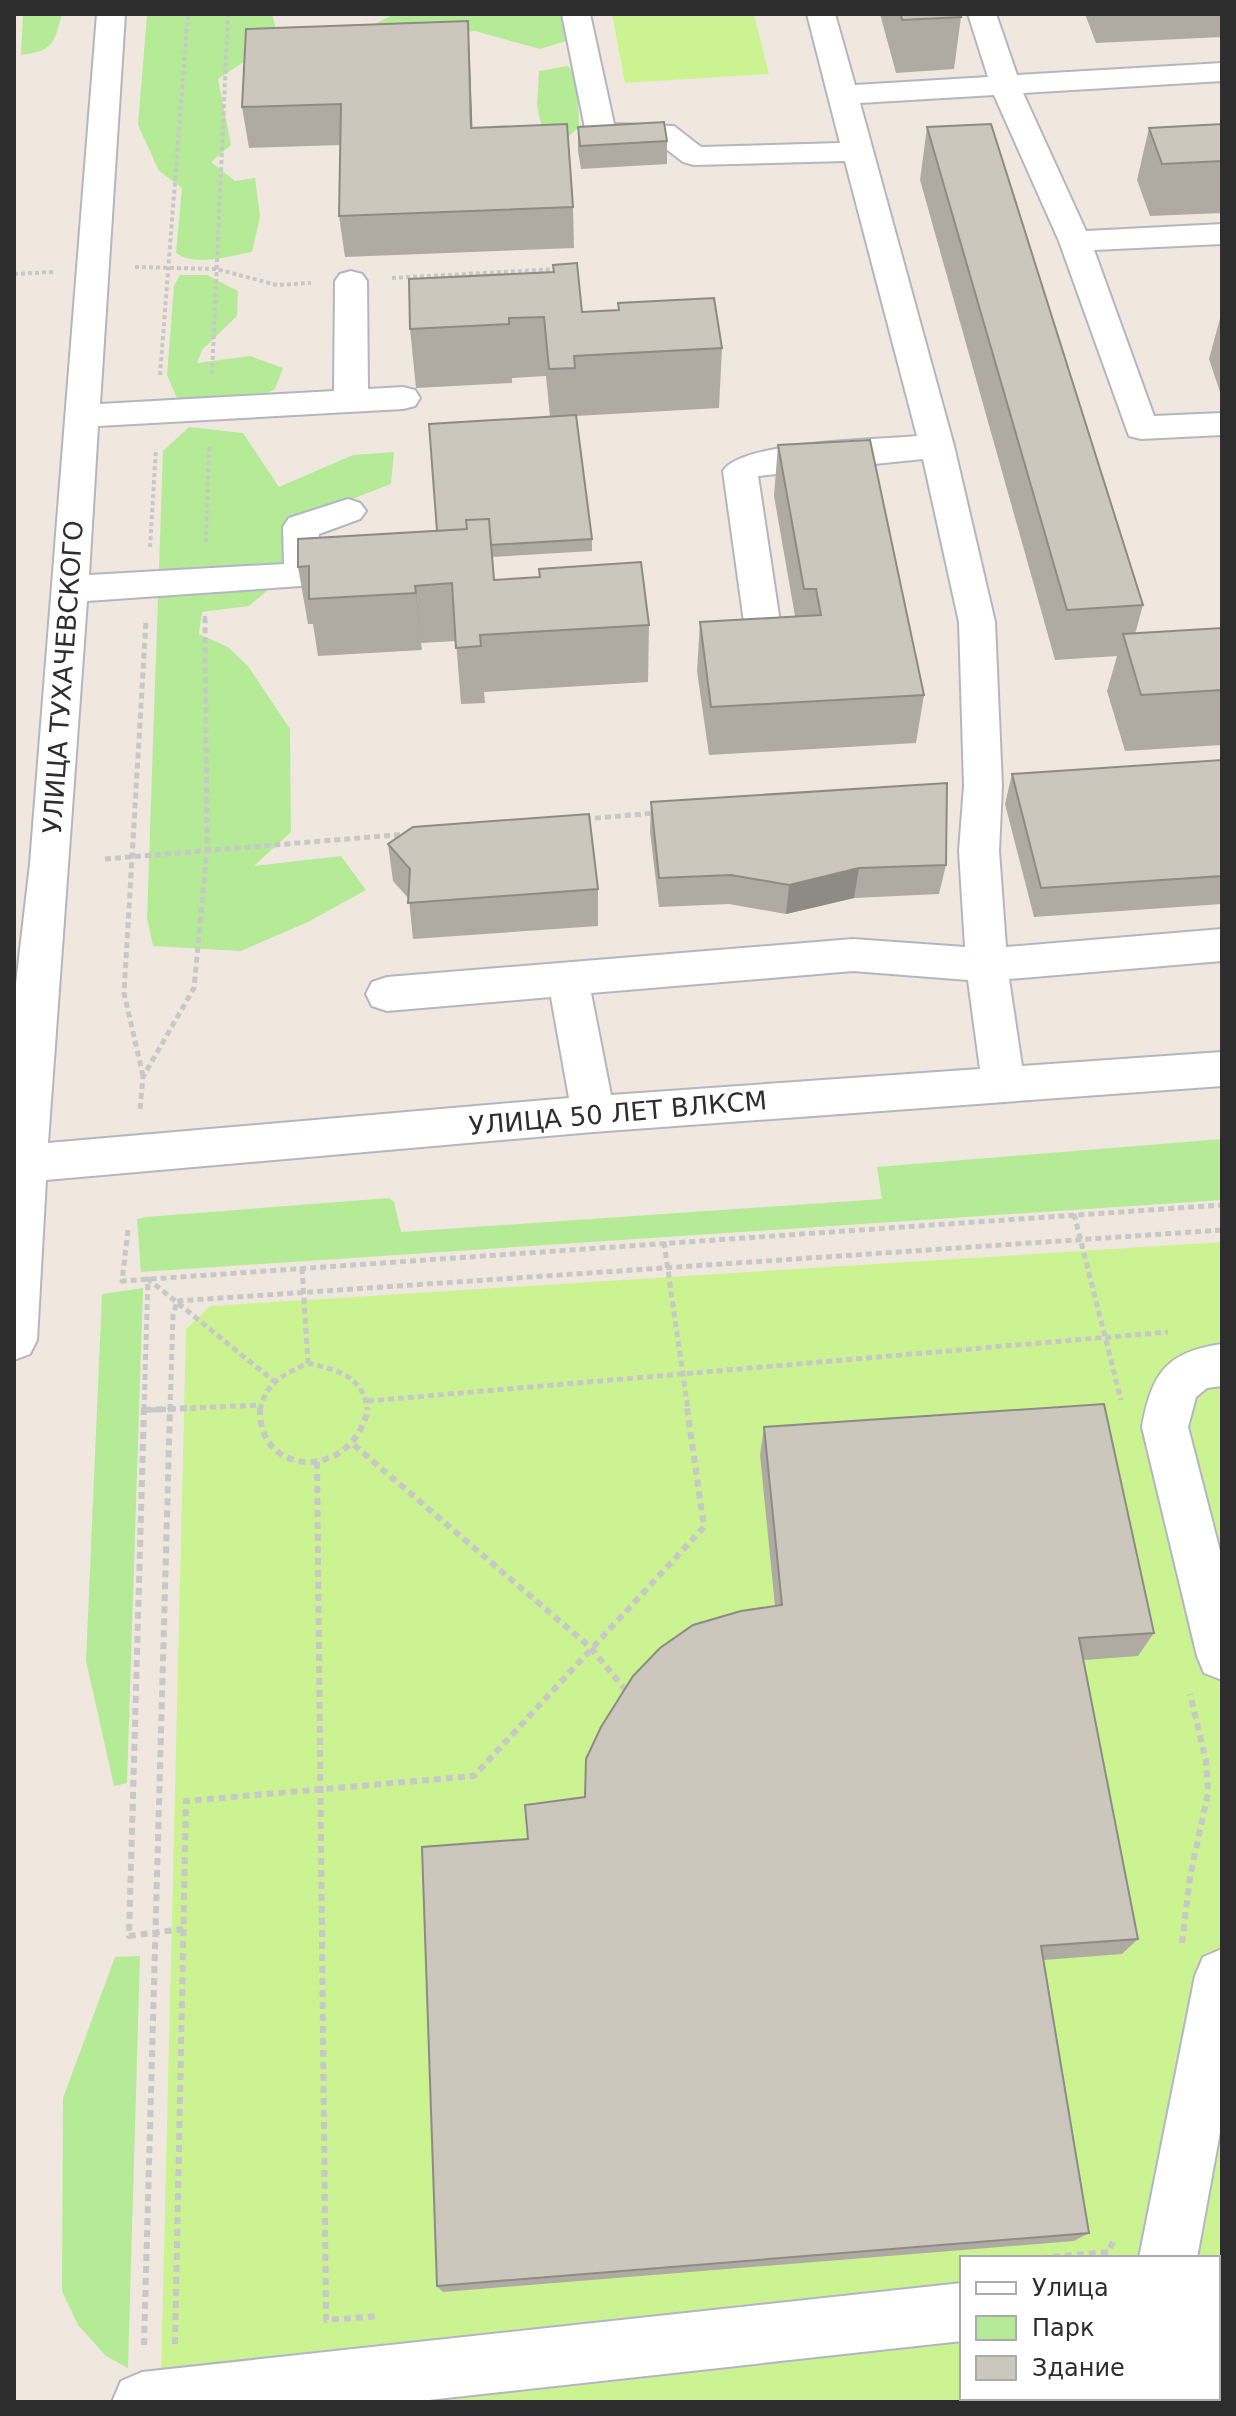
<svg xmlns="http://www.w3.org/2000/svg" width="1236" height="2416" viewBox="0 0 1236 2416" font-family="'DejaVu Sans',sans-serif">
  <rect width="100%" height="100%" fill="#f0e8df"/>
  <path fill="#b5eb97" d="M23,14H62C54,44 53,51 21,55Z
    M147,14H272L276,29L245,61L218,79L231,145L211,162L235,181L255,178L260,217L252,252C229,256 196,267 176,253L182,188L159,171L138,125Z
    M394,14H571L576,38L540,49L475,31L421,38L354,35Z
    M568,66L577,78L579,127L567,138L545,140L537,106L539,71Z
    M180,275H207L238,291L237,316L202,350L197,363L250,356L283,368L275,389L246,404L179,403L167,375L174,286Z
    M189,427L243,433L279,487L353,455L394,452L391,484L290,523L288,573L249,606L202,612L199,634L228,647L248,666L290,729L291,832L254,866L341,856L366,890L308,922L241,951L153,946L147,918L163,451Z
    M1222,1139V1200L141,1272L137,1219L146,1217L389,1198L394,1202L401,1232L882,1199L877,1167Z
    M143,1288L127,1783L114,1786L86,1661L102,1294Z
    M140,1956L128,2368L106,2356L78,2325L62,2291L63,2098L115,1957Z"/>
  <path fill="#cbf392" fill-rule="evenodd" d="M612,14H754L769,74L625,83Z
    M1222,1242V2402H443V2368L161,2377L186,1329L210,1306ZM962,2258H1218V2398H962Z"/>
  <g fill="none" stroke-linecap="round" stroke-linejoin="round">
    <defs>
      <path id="minor" d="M97,14H125L100,404L334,391L335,281L340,274L351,271L362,274L367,281L368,389L403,387L415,390L420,398L415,406L403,409L98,426L89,575L284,564L283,527L289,518L348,499L360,503L366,511L360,519L319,534L320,576L315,585L87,601L48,1143L569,1098L551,997L387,1011L372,1006L366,994L372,982L387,977L853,939L965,947L959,851L964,786L959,622L923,459L758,476L780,622L775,631L762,635L749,631L744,622L723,471C741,441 879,440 917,436L845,161L694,165L683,162L656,141L590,139L586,133L562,14H590L614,124L674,126L701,147L840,143L807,14H835L855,85L988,77L968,14H996L1017,75L1222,63V81L1023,93L1086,231L1222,224V244L1094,250L1154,416L1222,413V435L1141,439L1129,436L1059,241L994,95L860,103L954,446L995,622L1002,786L999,851L1006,947L1222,929V961L1009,979L1022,1066L1222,1052V1086L593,1132L46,1180L37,1340L30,1354L14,1360V1001L30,864ZM853,971L968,980L980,1069L611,1095L591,993Z
        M1222,1344V1386L1207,1388L1196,1397L1188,1427L1222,1559V1680L1204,1673L1197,1656L1142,1427C1152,1373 1166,1352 1222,1344Z
        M1222,1949V2121L1197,2258H1139L1195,1976L1203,1957Z
        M962,2283V2341L410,2402H112L121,2381L142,2372Z"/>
    </defs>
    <use href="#minor" stroke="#b3b6c2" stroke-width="4"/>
    <path stroke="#c8c8c8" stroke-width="4" stroke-dasharray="4 3" stroke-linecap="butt" d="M135,267L216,269L277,285L311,283
      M14,274L53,272
      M392,278L558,269
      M212,374L228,14
      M160,375L188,14
      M206,542L209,444
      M150,547L156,449
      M205,616V620"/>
    <path stroke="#c8c8c8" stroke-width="5" stroke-dasharray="6 4" stroke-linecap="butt" d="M585,819L655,813
      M105,859L407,834
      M143,1076L124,993L146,621
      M140,1109L143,1077L194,988L207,850L205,618
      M1074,1214L1121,1400
      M128,1230L122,1281L1222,1205
      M664,1242L688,1410
      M302,1268L308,1363
      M368,1401L1168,1332
      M144,1410L148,1279L274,1381
      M150,1410L260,1405
      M170,1410L173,1316L177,1301L1222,1230
      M260,1410C266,1381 284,1375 308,1363C337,1370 364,1376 367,1410"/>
    <path stroke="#c8c8c8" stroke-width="6" stroke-dasharray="7 5" stroke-linecap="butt" d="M144,1408L129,1936L183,1929
      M260,1408C257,1478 353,1482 368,1408
      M144,1410L196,1408
      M354,1445L590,1647L628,1693
      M317,1462L326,2320L379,2316
      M1182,1943L1190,1877L1208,1793L1206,1761L1190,1694
      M1041,2258L1108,2252L1113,2242
      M175,2344L186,1801L474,1776L704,1527L687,1408
      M144,2345L170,1408"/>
    <use href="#minor" fill="#fff" fill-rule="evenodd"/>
  </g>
  <path fill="#afaba3" d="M880,14H960L961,17L954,69L896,73Z
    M1085,14H1222V37L1096,43Z
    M468,21L472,128L573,207L574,248L345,257L339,216L341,145L249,148L242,107Z
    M1222,124V213L1150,216L1137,180L1149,128Z
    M578,127L667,141V164L581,169L578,151Z
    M927,127L1143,605L1135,634L1222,628V745L1125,751L1107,691L1117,656L1055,660L920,180Z
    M553,265L582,312L618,310V303L722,348L719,408L576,416L592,539V551L492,557L494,580L540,577L539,569L649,625L648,682L484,692L485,703L461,704L456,641L421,643L422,650L318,656L313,624H308L298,567L437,531L550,417L546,376L512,378V383L416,388L410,329L553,272Z
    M1222,311V398L1209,359Z
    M778,445L924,695L916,743L709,755L697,671L700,622L795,616L774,496Z
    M1222,760V904L1034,917L1005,804L1012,774Z
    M651,802L946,865L939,894L854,898L786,914L729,904L659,907L650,832Z
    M388,844L598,889V926L413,939L409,899L393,881Z
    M764,1427L1154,1633L1138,1656L1084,1660L1138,1939L1122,1954L1044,1960L1089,2233L1074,2241L443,2292L437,2286L528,1839L585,1797L775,1606L760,1455Z"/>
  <path fill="#8e8b84" d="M468,21L470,62L474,169L471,128Z
    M415,586L422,650L416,593Z
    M859,868L854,898L786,914L789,885Z"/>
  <path fill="#cbc7bd" stroke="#8e8b84" stroke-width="2" d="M901,14H960L961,17L902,20Z
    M468,21L471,128L567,124L573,207L339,216L341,104L242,107L246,29Z
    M664,122L667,141L580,146L578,127Z
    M991,124L1143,605L1067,610L927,127Z
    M1222,124V161L1162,164L1149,128Z
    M577,263L582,312L619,310L618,303L714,298L722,348L574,356L575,368L549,369L544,317L509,318V324L410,329L409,279L554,272L553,265Z
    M576,415L592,539L491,545L489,519L466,520L467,529L437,531L429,424Z
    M870,440L924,695L711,707L700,622L821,615L816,589H804L778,445Z
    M489,519L494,580L540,577L539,569L641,562L649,625L480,635L481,646L456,648L452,583L415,586L416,593L309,599V566L298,567V539L467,529L466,520Z
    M1222,628V690L1141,695L1123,634Z
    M1222,760V876L1041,888L1012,774Z
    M947,783L946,865L859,868L789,885L731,875L659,878L651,802Z
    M589,814L598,889L408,903L410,869L388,844L413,827Z
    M1104,1404L1154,1633L1079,1638L1138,1939L1041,1946L1089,2233L437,2286L422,1847L528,1839L525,1805L585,1797L586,1759L601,1727L633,1676L660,1648L693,1625L741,1611L782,1605L764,1427Z"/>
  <g text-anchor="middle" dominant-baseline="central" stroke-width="6" stroke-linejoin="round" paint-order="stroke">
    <g font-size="26" fill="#2d2d2d" stroke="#fff">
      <text transform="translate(63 677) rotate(-86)">УЛИЦА ТУХАЧЕВСКОГО</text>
      <text transform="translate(618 1113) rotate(-5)">УЛИЦА 50 ЛЕТ ВЛКСМ</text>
    </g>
  </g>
  <rect width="1236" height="2416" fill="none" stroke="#2d2d2d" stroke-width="32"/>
  <rect x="960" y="2256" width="260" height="144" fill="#ffffff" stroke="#ababab" stroke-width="2"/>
  <rect x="976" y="2282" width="40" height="12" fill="#ffffff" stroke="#ababab" stroke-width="2"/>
  <text x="1032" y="2296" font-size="24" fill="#2d2d2d">Улица</text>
  <rect x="976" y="2316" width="40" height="24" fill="#b5eb97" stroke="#ababab" stroke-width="2"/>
  <text x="1032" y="2336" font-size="24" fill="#2d2d2d">Парк</text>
  <rect x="976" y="2356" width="40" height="24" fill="#cbc7bd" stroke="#ababab" stroke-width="2"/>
  <text x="1032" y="2376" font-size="24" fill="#2d2d2d">Здание</text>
</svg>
